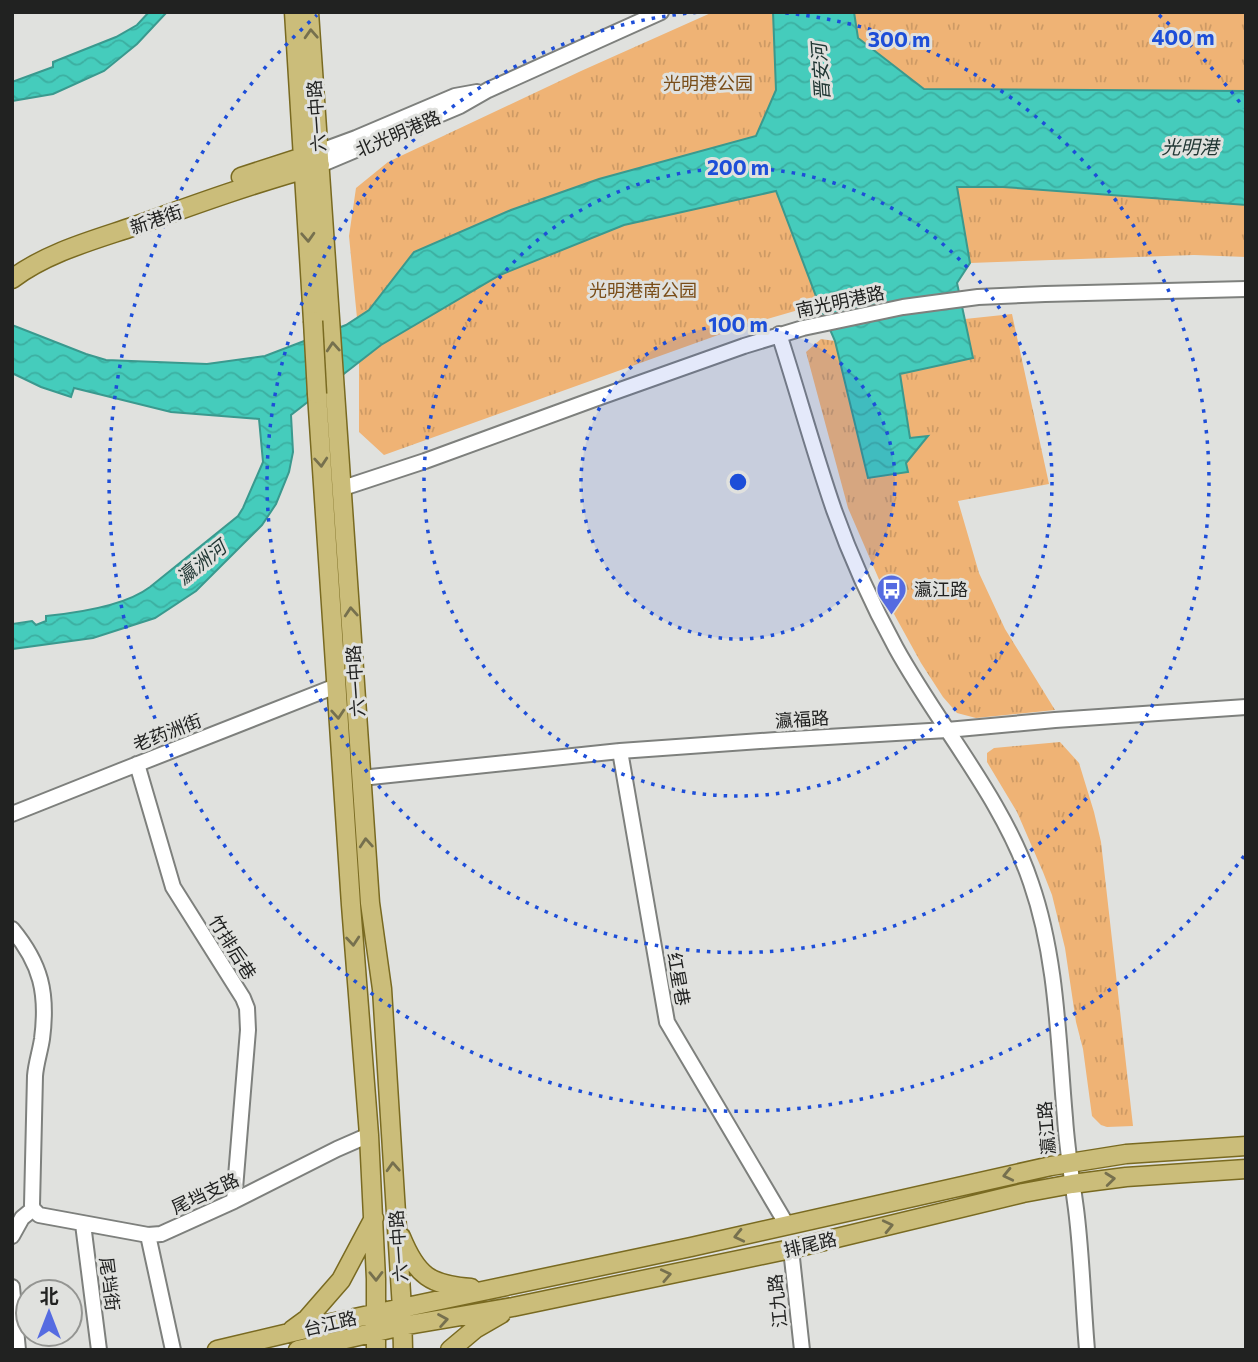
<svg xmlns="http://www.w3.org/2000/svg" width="1258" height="1362" viewBox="0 0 1258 1362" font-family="Commissioner,'Noto Sans SC',sans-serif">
  <defs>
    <pattern id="park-tufts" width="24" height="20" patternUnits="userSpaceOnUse" patternTransform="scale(1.75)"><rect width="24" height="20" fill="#efb375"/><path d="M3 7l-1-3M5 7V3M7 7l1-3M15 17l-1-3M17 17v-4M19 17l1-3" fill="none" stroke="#cd9a65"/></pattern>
    <pattern id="water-waves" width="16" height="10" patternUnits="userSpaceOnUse" patternTransform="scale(1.75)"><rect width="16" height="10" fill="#45ccbc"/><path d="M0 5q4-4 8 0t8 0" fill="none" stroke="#3cafa1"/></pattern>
  </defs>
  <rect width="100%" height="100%" fill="#e0e1de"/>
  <path fill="url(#park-tufts)" d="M713,12H773L776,90L756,136L599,179L511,210L414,252L369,310L357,318L349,236L356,188L388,162L581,71Z
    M854,12H1246V91L924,89L858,38Z
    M957,187H1003L1246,205V257L1194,255L970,263Z
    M776,190L819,304L746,325L384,455L359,432V362L381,345L500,275L624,225Z
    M1012,314L1049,484L958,501L979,573L1005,629L1055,710L976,718L957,713L943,697L921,663L894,614L848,508L806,352L821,339L835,341L849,399L908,471L906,463L927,436L910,439L900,373L973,358L965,319Z
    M1060,742L1079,763L1094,812L1101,842L1133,1126L1107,1127L1101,1125L1092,1116L1083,1049L1076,1022L1065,948L1052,895L1043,872L1017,812L987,762V753L994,748Z"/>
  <path fill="url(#water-waves)" stroke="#3a998e" stroke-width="2" d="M149,12H167L137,44L104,71L53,94L12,101V82L53,67V62L116,37L137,25Z
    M773,12H854L858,38L924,89L1246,91V205L1003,187H957L970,263L957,283L973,358L900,374L910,438L928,436L906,463L908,472L868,478L835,341L819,304L776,191L624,225L500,275L381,345L291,415L293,452L289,472L276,504L262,525L196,591L155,618L93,638L12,649V624L32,621L36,625L46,621V616C76,613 125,606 150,587L238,516L243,508L263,462L259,419L171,412L74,388L71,397L41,387L12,373V325L86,354L106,360L207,364L265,356L346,325L369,310L414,252L511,210L599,179L756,136L776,90Z"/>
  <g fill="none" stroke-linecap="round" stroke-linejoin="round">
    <defs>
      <path id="minor" d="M318,152L356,138L455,96L477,92
        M320,165L460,106L488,90L661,12
        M779,334C798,393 814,452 834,510C851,558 872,604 896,648C939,726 1003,799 1031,883C1057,958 1058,1039 1065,1118C1067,1149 1072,1179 1076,1209C1082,1256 1083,1303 1087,1350
        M343,488L425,461L592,400L744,346L803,328L903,307L978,297L1045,294L1246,289
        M620,751L667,1022L787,1225
        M137,764L173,887L243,998L247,1008L248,1030L234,1201
        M361,778L620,751L776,740L947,730L1055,720L1246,707
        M12,814L120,771L336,686
        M12,929C41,964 48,993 42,1039C40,1052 36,1063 35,1076C34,1119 33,1162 32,1205L33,1209L39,1215L148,1235L161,1234L234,1201L337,1149L369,1135
        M83,1224L99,1350
        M148,1235L173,1350
        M12,1236L22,1218L33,1209
        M791,1249L802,1350
        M12,1287L18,1350"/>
      <path id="major" d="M294,12L313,321
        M309,12L370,903L382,989L402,1309L403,1350
        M241,177L318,152
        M12,279C48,252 94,240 135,226C196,204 257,182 320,165
        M317,394L351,905L369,1135L376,1279V1350
        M401,1237C417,1276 430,1285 471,1288
        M292,1330L307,1319L341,1280L374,1218
        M217,1350L331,1323L691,1247L1051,1166L1126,1154L1246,1146
        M298,1350L402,1326L513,1307L791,1249L1023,1193L1072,1184L1126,1177L1246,1169
        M450,1350L475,1329L501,1314"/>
    </defs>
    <use href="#minor" stroke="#7e807d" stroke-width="18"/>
    <use href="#major" stroke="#796a21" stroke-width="21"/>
    <use href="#minor" stroke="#fff" stroke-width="14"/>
    <use href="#major" stroke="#cbbd7a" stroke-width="18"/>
    <defs>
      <path id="major-bridge" d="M313,321L317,394"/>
    </defs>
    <use href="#major-bridge" stroke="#796a21" stroke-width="21" stroke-linecap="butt"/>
    <use href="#major-bridge" stroke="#cbbd7a" stroke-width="18"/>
  </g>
  <defs><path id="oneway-chevron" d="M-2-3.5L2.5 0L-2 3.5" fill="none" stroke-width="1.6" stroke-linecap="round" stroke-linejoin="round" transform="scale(1.75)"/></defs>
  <g stroke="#76704e">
    <use href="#oneway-chevron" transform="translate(311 34) rotate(-93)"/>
    <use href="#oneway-chevron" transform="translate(308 237) rotate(87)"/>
    <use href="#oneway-chevron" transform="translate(333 347) rotate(-94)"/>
    <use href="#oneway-chevron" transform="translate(321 462) rotate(86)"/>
    <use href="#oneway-chevron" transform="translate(351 612) rotate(-94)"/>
    <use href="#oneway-chevron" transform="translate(338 714) rotate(86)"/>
    <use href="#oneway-chevron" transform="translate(366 843) rotate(-94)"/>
    <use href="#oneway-chevron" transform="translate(353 941) rotate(85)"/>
    <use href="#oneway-chevron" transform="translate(393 1167) rotate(-93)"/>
    <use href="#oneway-chevron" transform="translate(1008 1175) rotate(167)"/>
    <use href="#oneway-chevron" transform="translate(1110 1179) rotate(-6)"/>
    <use href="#oneway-chevron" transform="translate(888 1226) rotate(-13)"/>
    <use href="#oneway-chevron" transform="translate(739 1236) rotate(167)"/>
    <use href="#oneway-chevron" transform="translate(666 1275) rotate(-12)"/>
    <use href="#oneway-chevron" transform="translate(376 1276) rotate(89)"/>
    <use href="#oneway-chevron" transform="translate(443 1320) rotate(-10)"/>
  </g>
  <circle cx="738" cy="482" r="157" fill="#1d4ed8" fill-opacity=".12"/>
  <g fill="none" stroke="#1d4ed8" stroke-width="3.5" stroke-dasharray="3.5 7">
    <circle cx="738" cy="482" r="157"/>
    <circle cx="738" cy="482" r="314"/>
    <path d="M775 12A471 471 0 1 1 701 12"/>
    <path d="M1244 856A629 629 0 1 1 317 15M1159 15A629 629 0 0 1 1244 108"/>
  </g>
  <defs>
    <symbol id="bus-pin" viewBox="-11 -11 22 30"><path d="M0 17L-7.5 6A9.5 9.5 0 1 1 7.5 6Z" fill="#556be1" stroke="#e0e1de"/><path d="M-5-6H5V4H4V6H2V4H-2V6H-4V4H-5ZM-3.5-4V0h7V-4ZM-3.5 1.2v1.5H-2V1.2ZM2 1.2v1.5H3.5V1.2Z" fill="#fff"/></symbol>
  </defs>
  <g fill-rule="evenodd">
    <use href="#bus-pin" x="874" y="572" width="35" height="47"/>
  </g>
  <g text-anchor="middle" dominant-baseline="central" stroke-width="6" stroke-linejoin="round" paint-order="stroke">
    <g font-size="18" fill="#794d18" stroke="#e0e1de">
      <text x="708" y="83">光明港公园</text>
      <text x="643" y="290">光明港南公园</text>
    </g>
    <g font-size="18" fill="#212221" stroke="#e0e1de">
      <text transform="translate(316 116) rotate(-94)">六一中路</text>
      <text transform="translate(398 133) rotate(-23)">北光明港路</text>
      <text transform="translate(156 219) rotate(-19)">新港街</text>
      <text transform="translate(840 301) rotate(-12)">南光明港路</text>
      <text transform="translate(355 681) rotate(-94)">六一中路</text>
      <text transform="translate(802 719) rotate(-4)">瀛福路</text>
      <text transform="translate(167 732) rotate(-21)">老药洲街</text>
      <text transform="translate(233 947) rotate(58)">竹排后巷</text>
      <text transform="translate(679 979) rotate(80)">红星巷</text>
      <text transform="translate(1046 1128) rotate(-95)">瀛江路</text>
      <text transform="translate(205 1193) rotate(-25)">尾垱支路</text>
      <text transform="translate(810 1244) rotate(-13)">排尾路</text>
      <text transform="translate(398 1246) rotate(-94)">六一中路</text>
      <text transform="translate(110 1284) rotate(83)">尾垱街</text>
      <text transform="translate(777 1301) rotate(-96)">江九路</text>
      <text transform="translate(330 1323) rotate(-13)">台江路</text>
    </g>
    <g font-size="18" fill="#212221" stroke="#e0e1de" text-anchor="start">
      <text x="914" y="589">瀛江路</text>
    </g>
    <g font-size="19" font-style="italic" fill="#213734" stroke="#e0e1de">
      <text transform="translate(820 72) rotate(-94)">晋安河</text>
      <text x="1190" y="146">光明港</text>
      <text transform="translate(201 562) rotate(-39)">瀛洲河</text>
    </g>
  </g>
  <circle cx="738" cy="482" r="10" fill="#1d4ed8" stroke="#e0e1de" stroke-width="3.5"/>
  <g font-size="21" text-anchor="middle" font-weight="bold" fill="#1d4ed8" stroke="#e0e1de" stroke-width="6" stroke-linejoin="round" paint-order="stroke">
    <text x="1183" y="45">400 m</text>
    <text x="899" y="47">300 m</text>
    <text x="738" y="175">200 m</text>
    <text x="738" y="332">100 m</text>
  </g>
  <rect width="1258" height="1362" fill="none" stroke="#212221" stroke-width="28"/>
  <g transform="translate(49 1313)"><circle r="33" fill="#e0e1de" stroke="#949592" stroke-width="2"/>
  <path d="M0-5L12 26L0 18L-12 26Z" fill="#556be1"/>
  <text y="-10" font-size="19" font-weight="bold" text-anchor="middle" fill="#212221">北</text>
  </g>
</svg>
